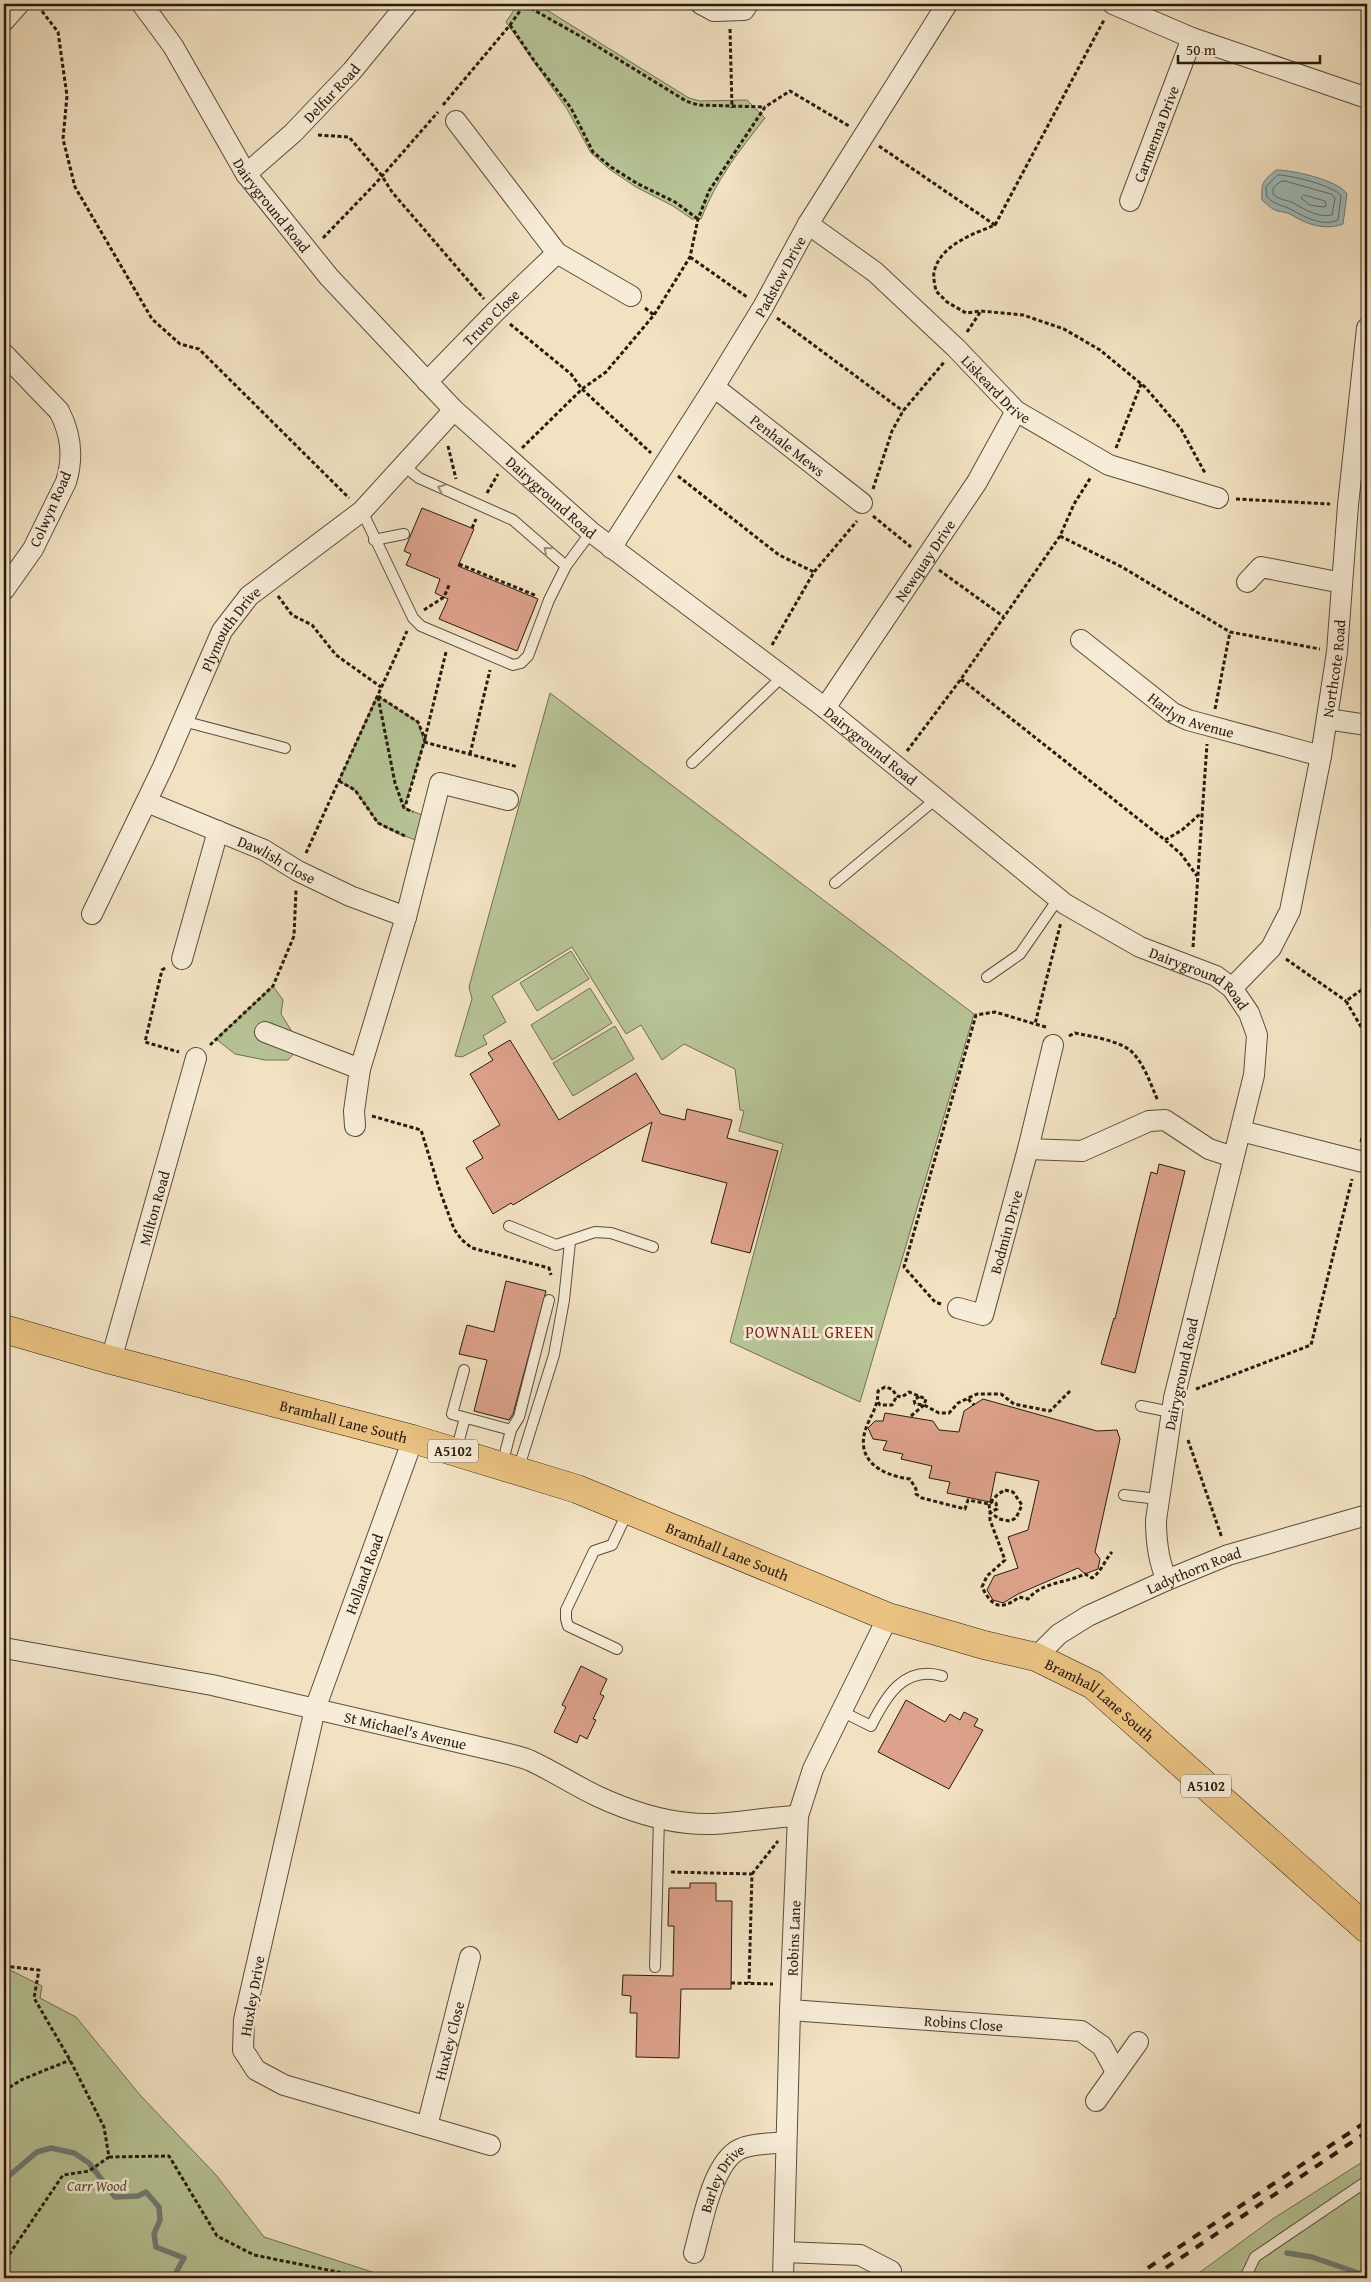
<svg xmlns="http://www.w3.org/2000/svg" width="1371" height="2282" viewBox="0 0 1371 2282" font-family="'Gentium Book Plus',serif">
  <rect width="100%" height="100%" fill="#f2e2c2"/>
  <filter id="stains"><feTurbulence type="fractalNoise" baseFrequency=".004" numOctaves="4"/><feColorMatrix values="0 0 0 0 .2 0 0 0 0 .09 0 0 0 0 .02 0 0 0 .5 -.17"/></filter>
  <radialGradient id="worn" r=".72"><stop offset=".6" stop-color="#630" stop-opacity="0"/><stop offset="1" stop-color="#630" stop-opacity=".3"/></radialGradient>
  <path fill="#b7c496" stroke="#6f7052" d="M518,4H537L689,98L700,101L747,100L765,118C739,151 716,180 701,219H692L673,206L636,187L609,169L591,153L567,109L506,22Z
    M550,693L974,1014L860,1402L730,1342L783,1144L739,1131L744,1111L740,1110L735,1069L684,1044L662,1060L641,1025L626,1034L572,947L492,996L506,1022L483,1036L487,1044L462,1057L455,1056L472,999L469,987Z
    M377,696L418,722L424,742L404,808L430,818L424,843L399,834L378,823L355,790L339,781Z
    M571,951L589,979L537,1011L520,983Z
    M273,986L283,1000L281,1014L301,1046L288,1060H265L235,1054L216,1039Z
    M590,988L612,1023L552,1060L531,1025Z
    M615,1026L634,1059L573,1096L553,1063Z
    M4,1967L42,1986L40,1998L76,2017L140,2095L216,2175L264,2237L391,2278H411H4Z
    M1367,2159V2278H1192L1274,2218Z"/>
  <path fill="#9fbcbd" stroke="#6f7c77" d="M1276,170C1293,170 1338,180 1347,194L1343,224C1324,231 1306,224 1290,214C1286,212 1280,212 1275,210C1270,208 1266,203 1262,200C1261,182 1263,181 1276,170Z"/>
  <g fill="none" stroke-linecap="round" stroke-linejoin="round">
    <path stroke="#636c66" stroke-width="1" d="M1278,175C1291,175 1335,186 1341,196L1338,220C1323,227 1305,217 1292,210C1282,204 1278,207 1267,197L1266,187Z
      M1285,181L1331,194L1335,198L1332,215C1319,218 1306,210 1295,204C1287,199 1280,201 1273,194V188L1280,182Z
      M1304,195L1325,201L1326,206L1323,207L1310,205L1301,198Z"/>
    <path stroke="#6f7c77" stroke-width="5.5" d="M4,2180L37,2152L51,2148L74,2153L89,2163L115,2197L138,2196L146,2192L159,2207L160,2220L154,2234L156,2247L184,2258L173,2278
      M1287,2253L1312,2257L1367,2276"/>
  </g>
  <path fill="#dda28b" stroke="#271b0f" d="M422,508L474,529L458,566L538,599L517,651L439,619L448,599L435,593L440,579L406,565L411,554L404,551Z
    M510,1040L559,1120L636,1073L661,1114L685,1120L687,1109L732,1120L727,1138L778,1151L750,1253L711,1243L727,1183L642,1161L652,1122L513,1205L511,1203L493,1214L466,1168L483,1158L473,1141L500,1125L470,1074L493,1060L488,1053Z
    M1159,1164L1185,1171L1135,1373L1101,1364L1114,1318L1115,1319L1151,1172L1157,1174Z
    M506,1281L546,1291L513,1414L509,1420L474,1411L487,1360L459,1354L467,1325L494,1332Z
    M983,1399L1097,1431L1117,1430L1120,1439L1095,1552L1100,1559L1098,1569L1085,1574L1078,1568L1018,1594L1003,1603L993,1600L987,1590L994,1576L1018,1568L1008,1537L1028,1530L1039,1481L996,1472L990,1502L947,1493L950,1482L929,1478L932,1466L901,1459L903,1454L883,1450L887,1441L873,1439L868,1428L875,1421H883L885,1413L933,1421L939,1430L959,1432L964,1411Z
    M581,1666L607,1679L600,1694L604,1696L593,1719L596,1720L587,1739L580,1735L577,1743L554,1732L566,1707L562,1705Z
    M906,1700L945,1722L950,1714L960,1720L964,1712L978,1719L974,1726L983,1730L949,1789L878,1752Z
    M690,1883H716V1901H732L731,1989H681L679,2058L636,2057L637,2013H630L631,1996L622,1995L623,1975L673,1976L674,1926H668L669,1888H690Z"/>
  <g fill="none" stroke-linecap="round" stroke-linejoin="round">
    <defs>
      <path id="service" d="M404,466L419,478L513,520L566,566L591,532
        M362,511L413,618L421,626L513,665L521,663L528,656L549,600L566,566
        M374,540L404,534
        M183,721L285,748
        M692,763L783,676
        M835,883L936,799
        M987,977L1020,954L1058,899
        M509,1226L556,1245L595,1232L611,1233L653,1247
        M464,1370L452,1414L511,1430L502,1465
        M1141,1406L1171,1412
        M511,1430L519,1417L549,1300
        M456,1451L465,1418
        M518,1470L554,1355L564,1300L570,1242
        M1124,1495L1158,1499
        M617,1649L568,1626L566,1619V1610L594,1551L612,1545L628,1511
        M841,1711L871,1726C886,1696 904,1665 942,1676
        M655,1967L659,1818
        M1245,2278L1255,2257L1367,2181"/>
      <g id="minor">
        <path id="s1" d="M142,4L173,46L246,174L329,277L454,410L591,532L825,708L1065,904L1140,947L1216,976L1232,988L1249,1013L1257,1035L1254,1075L1174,1398L1156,1520C1156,1541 1158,1561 1167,1580"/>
        <path d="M701,4L714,11L744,10L748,4"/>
        <path d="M1113,4L1192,38L1367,98"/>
        <path d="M4,21L19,4"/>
        <path d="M456,121L557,253L631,296"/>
        <path id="s2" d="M246,174L293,133L352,71L407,4"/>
        <path id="s3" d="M1130,201L1192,38"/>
        <path id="s4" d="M808,224L875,272L956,348L1016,411L1109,465L1218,498"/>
        <path d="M4,354L59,411C71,434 74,456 66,482L33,549L4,590"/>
        <path id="s5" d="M427,382L495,312L557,253"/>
        <path id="s6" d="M714,387L862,503"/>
        <path id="s7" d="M611,548L714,387L763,307L808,224L947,4"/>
        <path d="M1247,582L1261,567L1342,583"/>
        <path id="s8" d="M1081,640L1173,713L1188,720L1321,756"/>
        <path id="s9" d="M825,708L977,482L1016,411"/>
        <path d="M1327,719L1367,725"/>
        <path id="s10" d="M147,802L264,850L298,871L350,896L406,917L440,783L508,800"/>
        <path id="s11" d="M92,914L163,767L222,631L249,596L362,511L454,410"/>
        <path d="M182,959L218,831"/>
        <path id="s12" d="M1232,988L1271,948L1290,911L1321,756L1337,652L1348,505L1367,328"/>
        <path d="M265,1032L360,1069"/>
        <path d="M1053,1045L1028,1149L1082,1151L1149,1121L1165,1120L1209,1149L1233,1157"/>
        <path d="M355,1126L354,1111L360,1069L406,917"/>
        <path d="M1241,1131L1367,1163"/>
        <path id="s13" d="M958,1308L983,1315L1028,1149"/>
        <path id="s14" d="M111,1360L196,1058"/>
        <path d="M413,1439L315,1709L244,2020L243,2050L256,2070L284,2085L490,2145"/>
        <path id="s15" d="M4,1648L212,1685L492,1750C504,1753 518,1756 529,1760C553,1771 574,1785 597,1796C625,1809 657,1820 688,1823C724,1827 762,1817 798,1816"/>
        <path id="s16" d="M1036,1657L1059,1634L1088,1616L1167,1580L1228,1555L1367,1515"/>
        <path id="s17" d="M790,2010L1081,2031L1102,2046L1116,2072"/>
        <path d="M1096,2101L1138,2042"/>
        <path id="s18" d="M427,2126L470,1957"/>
        <path d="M784,2252L860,2255L891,2271"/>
        <path id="s19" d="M694,2253C702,2225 712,2162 740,2149C753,2143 771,2144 786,2142"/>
        <path id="s20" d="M783,2278L790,2010L798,1816L813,1769L888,1617"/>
      </g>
      <g id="primary">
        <path id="s21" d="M4,1329L111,1360L413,1439L577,1489L888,1617L984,1645L1036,1657L1093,1685L1367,1929"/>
      </g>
    </defs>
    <use href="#service" stroke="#5a4d3c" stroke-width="12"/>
    <use href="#minor" stroke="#5a4d3c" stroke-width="22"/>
    <use href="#primary" stroke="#271b0f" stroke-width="29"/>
    <path stroke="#271b0f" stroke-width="3" stroke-dasharray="4 2.5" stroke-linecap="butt" d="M525,5L587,40L686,101L698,105L765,107
      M38,6L58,32L67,96L63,139L75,187L152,319L180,344L199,349L349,498
      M510,25L535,62L571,108L593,152L611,167L638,184L675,202L698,219
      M730,29L732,108
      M443,105L510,25L525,4
      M318,135L349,137L382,176L392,192L484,299
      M879,146L995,225C973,234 940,245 934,272C933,277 935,286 936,291L947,302L966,313L981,311L1023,315L1064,329L1100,350L1145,387L1181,429L1205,473
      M995,225L1104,20
      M323,238L376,183L438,112
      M690,257L747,297
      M645,308L654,315
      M777,318L903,411
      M510,324L571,374L582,389L651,453
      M967,332L981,311
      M448,446L456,479
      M522,448L582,389L606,372L654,315L690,257L698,219L709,191L765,107L790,91L849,126
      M1116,448L1141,384
      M678,476L779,555L814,572
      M873,489L892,431L903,411L945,361
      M487,493L498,474
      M1236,499L1330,504
      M873,516L911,547
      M472,528L476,519
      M1060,536L1122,567L1230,632L1320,649
      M459,564L537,596
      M939,570L1004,617
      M278,596L292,615L312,625L336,655L381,687
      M424,610L444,597L450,583
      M772,645L814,572L857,521
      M961,679L1165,840L1181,854L1197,876
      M378,696L418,722L425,739L405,807
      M378,697L395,783L404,808L413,812
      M1215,709L1230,632
      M425,738L446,652
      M424,742L518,767
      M907,751L961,679L1060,536L1074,504L1091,477
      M470,754L490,670
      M339,781L355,790L378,823L407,837
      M1165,840L1182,830L1200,814
      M306,853L407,631
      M1193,947L1207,744
      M1286,959L1346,1001
      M165,968L162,970L145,1042L179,1052
      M1367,986L1346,1001L1367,1037
      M1046,1027L1035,1024L1061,922
      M1069,1036L1075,1033C1090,1036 1122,1041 1133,1053C1145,1066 1151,1085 1158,1101
      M210,1045L273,986L294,936L296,890
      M372,1116L421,1130L440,1191L454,1229L462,1240L472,1248L549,1268L551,1275
      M1361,1142L1367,1118
      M941,1304L935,1302L904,1267L976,1015L995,1012L1035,1024
      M1196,1389L1311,1345L1352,1179
      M1070,1391L1050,1411L1014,1404L1001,1394H977L958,1403L949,1413H939L924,1405L926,1399L909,1392L902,1397L897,1396L892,1389L885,1387L878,1391C878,1405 873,1412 868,1423C852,1459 880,1475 910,1479L916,1489V1494L922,1498L965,1509L968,1500L989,1504L993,1501L996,1503L997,1509L990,1512V1520L1005,1560L987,1576L982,1587C992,1607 1001,1611 1019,1597L1028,1599C1042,1582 1066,1583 1085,1574L1092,1578C1102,1571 1104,1561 1112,1552
      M968,1399L974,1405
      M878,1402L880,1405H892L897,1396
      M911,1416L924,1405L915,1404L914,1400L920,1396
      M1188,1440L1222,1538
      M1005,1490L1013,1492L1022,1505L1016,1518L1010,1521L999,1519L990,1512L989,1504L998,1494Z
      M671,1872L752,1874L749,1983
      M752,1874L778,1841
      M4,1966L39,1970L34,1998L70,2060L104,2127L109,2157L89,2171L63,2175L4,2262
      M731,1983L773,1984
      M4,2091L21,2080L70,2060
      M109,2157L169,2156L217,2236L254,2255L368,2278"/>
    <use href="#service" stroke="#f7ecd7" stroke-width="10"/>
    <use href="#minor" stroke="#f7ecd7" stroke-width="20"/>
    <use href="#primary" stroke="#e9c181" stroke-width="28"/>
    <path stroke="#271b0f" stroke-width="4" stroke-dasharray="9 9" stroke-linecap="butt" d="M1133,2278L1367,2121
      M1151,2278L1367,2132"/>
  </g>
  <defs><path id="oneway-chevron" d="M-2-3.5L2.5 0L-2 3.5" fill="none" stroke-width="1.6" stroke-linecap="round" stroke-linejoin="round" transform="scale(1.25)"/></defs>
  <g stroke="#998e7d">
    <use href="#oneway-chevron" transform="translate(441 488) rotate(-156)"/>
    <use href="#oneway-chevron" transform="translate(547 550) rotate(-139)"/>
  </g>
  <g text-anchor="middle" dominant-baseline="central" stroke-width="5" stroke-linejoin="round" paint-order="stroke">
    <g fill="#f7ecd7" stroke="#655a4b" stroke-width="1">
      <rect x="428" y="1439.5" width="50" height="23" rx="4"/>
      <rect x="1181" y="1774.5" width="50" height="23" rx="4"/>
    </g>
    <g font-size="14" font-weight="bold" fill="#271b0f">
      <text x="453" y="1451">A5102</text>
      <text x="1206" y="1786">A5102</text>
    </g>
    <g font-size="15" fill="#271b0f" stroke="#f7ecd7">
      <text stroke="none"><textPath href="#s2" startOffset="118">Delfur Road</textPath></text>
      <text stroke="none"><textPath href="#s3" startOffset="72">Carmenna Drive</textPath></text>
      <text stroke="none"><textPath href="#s1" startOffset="240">Dairyground Road</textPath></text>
      <text stroke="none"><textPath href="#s7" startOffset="320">Padstow Drive</textPath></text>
      <text stroke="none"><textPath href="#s5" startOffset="91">Truro Close</textPath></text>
      <text stroke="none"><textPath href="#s4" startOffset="251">Liskeard Drive</textPath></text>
      <text stroke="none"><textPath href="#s6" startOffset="94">Penhale Mews</textPath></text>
      <text stroke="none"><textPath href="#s1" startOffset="645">Dairyground Road</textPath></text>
      <text transform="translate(50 509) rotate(-66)">Colwyn Road</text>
      <text stroke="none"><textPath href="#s9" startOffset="178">Newquay Drive</textPath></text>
      <text stroke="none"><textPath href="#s11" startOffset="318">Plymouth Drive</textPath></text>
      <text stroke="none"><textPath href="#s12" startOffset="344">Northcote Road</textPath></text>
      <text stroke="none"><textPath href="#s8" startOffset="135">Harlyn Avenue</textPath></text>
      <text stroke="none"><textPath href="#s1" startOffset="1050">Dairyground Road</textPath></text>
      <text stroke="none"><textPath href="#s10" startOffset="142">Dawlish Close</textPath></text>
      <text stroke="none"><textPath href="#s1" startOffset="1455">Dairyground Road</textPath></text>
      <text stroke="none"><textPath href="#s14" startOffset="158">Milton Road</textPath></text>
      <text stroke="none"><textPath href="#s13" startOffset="112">Bodmin Drive</textPath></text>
      <text transform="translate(1181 1374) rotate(-78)">Dairyground Road</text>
      <text stroke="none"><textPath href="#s21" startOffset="352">Bramhall Lane South</textPath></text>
      <text stroke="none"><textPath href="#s21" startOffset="758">Bramhall Lane South</textPath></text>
      <text stroke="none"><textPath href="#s16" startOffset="182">Ladythorn Road</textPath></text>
      <text transform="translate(364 1574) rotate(-70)">Holland Road</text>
      <text stroke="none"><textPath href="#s21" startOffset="1162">Bramhall Lane South</textPath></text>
      <text stroke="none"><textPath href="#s15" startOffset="410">St Michael's Avenue</textPath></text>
      <text stroke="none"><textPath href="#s20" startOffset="340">Robins Lane</textPath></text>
      <text transform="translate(252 1996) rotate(-80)">Huxley Drive</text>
      <text stroke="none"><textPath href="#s17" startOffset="174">Robins Close</textPath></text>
      <text stroke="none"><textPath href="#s18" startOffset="88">Huxley Close</textPath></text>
      <text stroke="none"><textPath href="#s19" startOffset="81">Barley Drive</textPath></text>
    </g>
    <g font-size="15" font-style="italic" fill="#524e38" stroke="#f7ecd7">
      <text x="97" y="2185">Carr Wood</text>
    </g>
    <g font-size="16" letter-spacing="1" fill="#7a1f14" stroke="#f7ecd7">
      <text x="810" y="1332">POWNALL GREEN</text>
    </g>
  </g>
  <rect width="1371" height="2282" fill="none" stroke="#f2e2c2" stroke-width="20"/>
  <rect x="5" y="5" width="1361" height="2272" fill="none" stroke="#271b0f" stroke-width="2.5"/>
  <rect x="10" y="10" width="1351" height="2262" fill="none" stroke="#271b0f"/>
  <path d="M1178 55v8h142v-8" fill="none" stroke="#271b0f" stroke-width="2.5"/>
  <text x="1186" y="55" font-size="15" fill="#271b0f" stroke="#f7ecd7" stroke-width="4" paint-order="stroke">50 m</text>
  <rect width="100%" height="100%" filter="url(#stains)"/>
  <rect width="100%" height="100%" fill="url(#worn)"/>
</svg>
